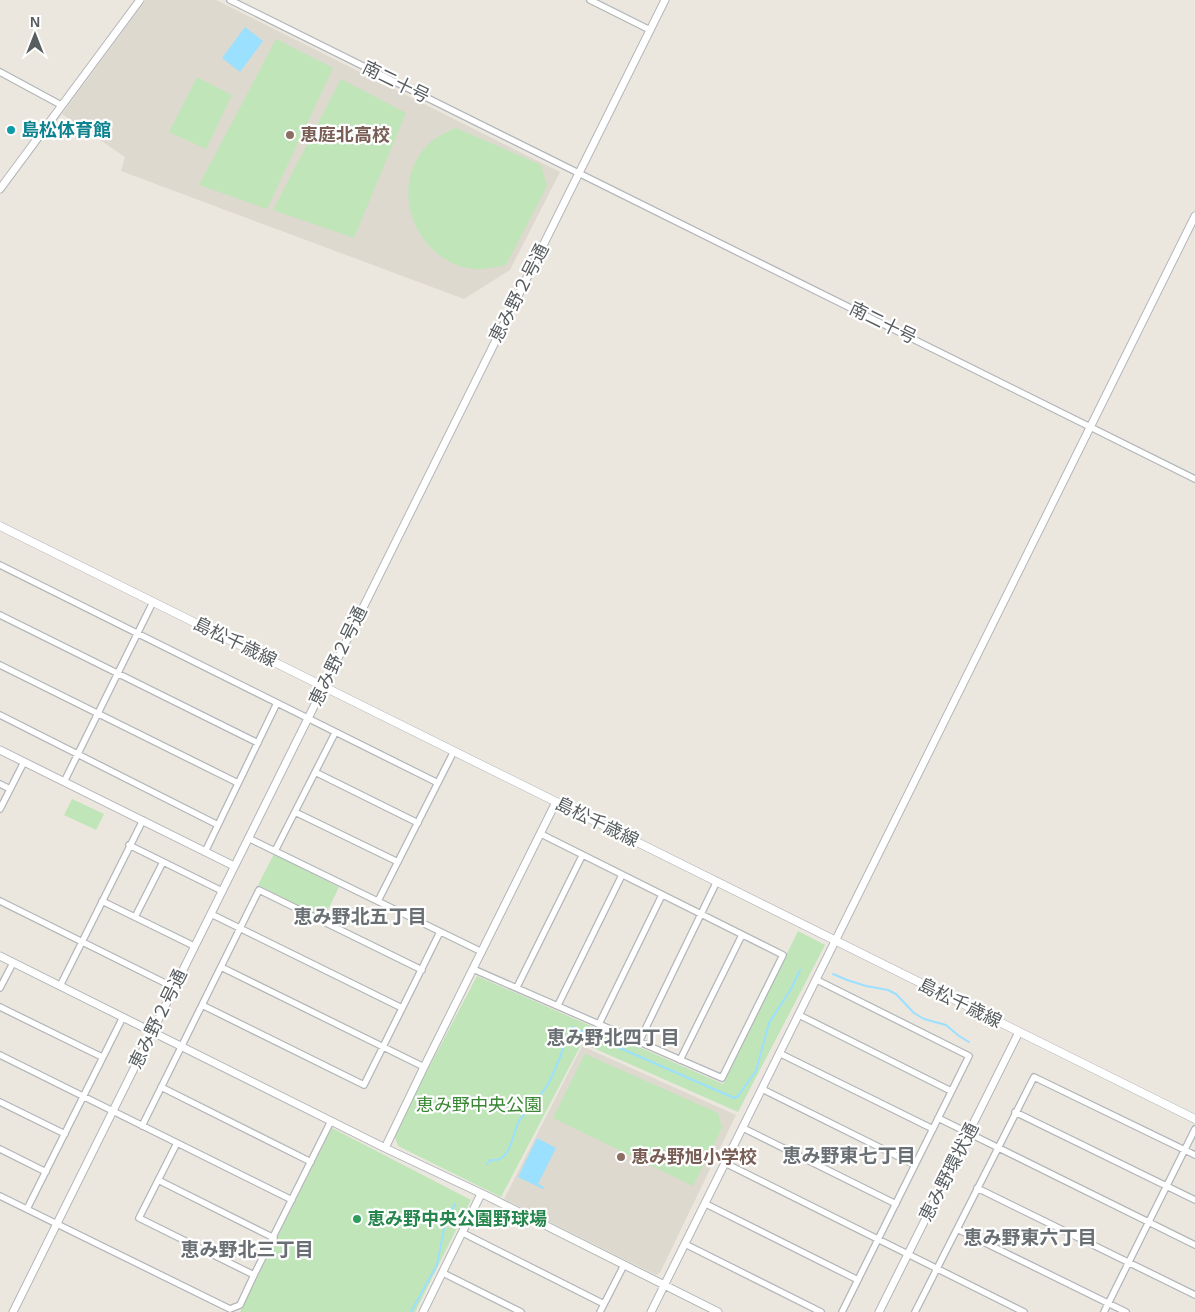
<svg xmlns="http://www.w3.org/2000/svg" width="1195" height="1312" viewBox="0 0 1195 1312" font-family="Arial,'Noto Sans JP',sans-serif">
  <rect width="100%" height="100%" fill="#ece7de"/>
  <path fill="#ded9cf" d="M146,0H216L560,172L510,270L464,299L121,171L125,157L62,114Z
    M582,1046L736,1115L660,1273L656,1275L504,1199Z"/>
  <path fill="#bfe5b9" d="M276,39L333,68L267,209L199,185Z
    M197,77L232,95L206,149L169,132Z
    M341,79L406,113L354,238L273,210Z
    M456,128L541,165L547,186L506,265C495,267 483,270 472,269C418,261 388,192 424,149C433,138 444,133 456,128Z
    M72,799L104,814L96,830L64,815Z
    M274,854L339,887L324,918L258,885Z
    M798,931L825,945L738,1112L582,1043L501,1197L398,1146L394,1134L477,976L723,1084Z
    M585,1054L718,1113L722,1128L693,1186L553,1118Z
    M332,1128L471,1200L415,1312H240Z"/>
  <path fill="#9be0ff" d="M245,27L263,41L240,72L222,58Z
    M537,1138L556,1148L538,1184L544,1187L543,1189L518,1177Z"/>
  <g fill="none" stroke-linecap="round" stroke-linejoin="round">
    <path stroke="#9be0ff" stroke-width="2" d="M833,974L847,980L866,986L888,990L896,994L914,1013L924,1019L946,1025L959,1036L969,1042
      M487,1164L490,1160C511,1164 512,1134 519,1121C527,1108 540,1098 548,1084C558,1067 563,1046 572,1027L734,1098L738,1096L756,1071L769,1023L791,989L800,970
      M411,1312L437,1265L445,1224L455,1204"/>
    <defs>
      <path id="minor" d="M230,0L1195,479
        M590,0L650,30
        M0,72L61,105
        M0,565L438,783
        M0,615L258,743
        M0,665L238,783
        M0,715L218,825
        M315,772L418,823
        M64,782L153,602
        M0,784L10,789
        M0,809L24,762
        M295,812L398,862
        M248,838L482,952
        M129,845L222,891
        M275,851L335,733
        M205,852L277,703
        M0,901L173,987
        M102,901L194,946
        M378,901L454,751
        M211,914L402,1008
        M135,917L163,862
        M221,967L424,1067
        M473,969L722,1078L783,955L541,834
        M817,980L969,1056L842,1312
        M60,986L143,820
        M517,987L582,856
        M0,988L13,963
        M202,1005L364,1085L440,932
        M558,1005L622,875
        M0,1007L102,1057
        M799,1015L951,1091
        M599,1024L662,895
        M639,1042L717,881
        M779,1053L933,1129
        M0,1055L292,1200
        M680,1060L742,935
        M161,1087L311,1162
        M762,1089L915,1165
        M0,1102L65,1134
        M1015,1112L1195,1200
        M938,1118L1195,1245
        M142,1126L259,890L422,970
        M743,1128L896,1204
        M177,1143L139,1218L254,1275
        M0,1149L46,1172
        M725,1163L1024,1312
        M158,1180L274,1238
        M977,1188L1195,1295
        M0,1196L230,1309L240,1305L254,1275L331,1121
        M706,1204L858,1280
        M27,1209L123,1017
        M957,1229L1126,1312
        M463,1233L604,1304
        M685,1244L821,1312
        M443,1273L521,1312
        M600,1312L624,1265
        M915,1312L1034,1077L1195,1155
        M1104,1312L1195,1129"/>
      <path id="tertiary" d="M0,189L140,0
        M0,750L234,866
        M0,956L385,1148L489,1197L718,1312
        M385,1148L424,1067L556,802
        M13,1312L665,0
        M423,1312L481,1194
        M651,1312L1195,216
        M879,1312L1019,1032"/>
      <path id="secondary" d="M0,526C398,724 796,922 1195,1119"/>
    </defs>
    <use href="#minor" stroke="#b2b6ba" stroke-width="8"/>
    <use href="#tertiary" stroke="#b2b6ba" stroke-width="9"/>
    <use href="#secondary" stroke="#b1b6ba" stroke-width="9"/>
    <use href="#minor" stroke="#fff" stroke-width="5.5"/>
    <use href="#tertiary" stroke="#fff" stroke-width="7"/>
    <use href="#secondary" stroke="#fff" stroke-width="8"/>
  </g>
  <circle fill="#0f9aa8" stroke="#fff" stroke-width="2" cx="11" cy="130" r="5"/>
  <g fill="#8d6e63" stroke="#fff" stroke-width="2">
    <circle cx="290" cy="135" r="5"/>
    <circle cx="621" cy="1157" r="5"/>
  </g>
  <circle fill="#2e9e5b" stroke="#fff" stroke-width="2" cx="357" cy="1219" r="5"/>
  <g text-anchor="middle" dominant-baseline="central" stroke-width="4.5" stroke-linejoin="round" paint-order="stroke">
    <g font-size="18" fill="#585d60" stroke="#fff">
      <text transform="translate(396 82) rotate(26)">南二十号</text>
      <text transform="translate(519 293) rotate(-63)">恵み野２号通</text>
      <text transform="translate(883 323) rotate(26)">南二十号</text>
      <text transform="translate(235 642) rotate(26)">島松千歳線</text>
      <text transform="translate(338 656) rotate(-64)">恵み野２号通</text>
      <text transform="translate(597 822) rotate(26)">島松千歳線</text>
      <text transform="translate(960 1003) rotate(26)">島松千歳線</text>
      <text transform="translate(158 1019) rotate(-64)">恵み野２号通</text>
      <text transform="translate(949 1172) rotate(-63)">恵み野環状通</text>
    </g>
    <g font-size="18" font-weight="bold" fill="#0d838f" stroke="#fff" text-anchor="start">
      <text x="21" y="130">島松体育館</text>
    </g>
    <g font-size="18" font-weight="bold" fill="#785e54" stroke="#fff" text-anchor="start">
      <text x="300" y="135">恵庭北高校</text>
      <text x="631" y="1157">恵み野旭小学校</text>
    </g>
    <g font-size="18" fill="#388632" stroke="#fff">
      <text x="479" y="1105">恵み野中央公園</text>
    </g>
    <g font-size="18" font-weight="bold" fill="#27864d" stroke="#fff" text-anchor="start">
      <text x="367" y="1219">恵み野中央公園野球場</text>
    </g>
    <g font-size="19" font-weight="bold" fill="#696f73" stroke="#fff">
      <text x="360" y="916">恵み野北五丁目</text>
      <text x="613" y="1037">恵み野北四丁目</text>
      <text x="849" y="1155">恵み野東七丁目</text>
      <text x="1030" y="1237">恵み野東六丁目</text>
      <text x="247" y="1249">恵み野北三丁目</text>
    </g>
  </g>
  <g transform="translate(35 35)" stroke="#ffffff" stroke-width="4" paint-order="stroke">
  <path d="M0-4L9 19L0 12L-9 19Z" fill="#585d60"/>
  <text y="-8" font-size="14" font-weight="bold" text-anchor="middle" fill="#585d60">N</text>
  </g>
</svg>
